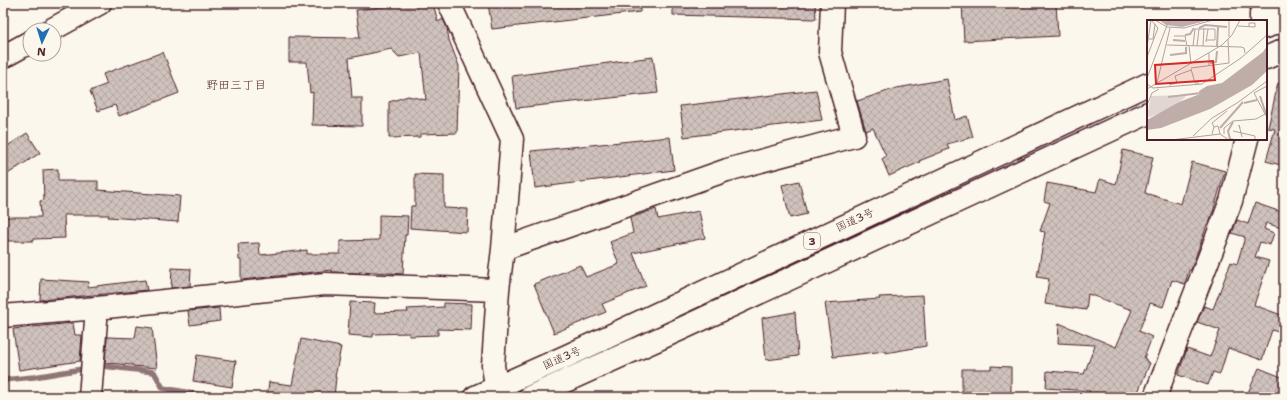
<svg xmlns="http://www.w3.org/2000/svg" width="1287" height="400" viewBox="0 0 1287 400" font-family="'Shantell Sans','Klee One',sans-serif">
  <defs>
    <pattern id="building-cross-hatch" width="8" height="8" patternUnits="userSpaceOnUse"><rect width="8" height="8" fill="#cfc2bc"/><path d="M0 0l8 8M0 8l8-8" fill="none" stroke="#b3a6a2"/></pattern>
  </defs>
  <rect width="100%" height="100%" fill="#fbf7ec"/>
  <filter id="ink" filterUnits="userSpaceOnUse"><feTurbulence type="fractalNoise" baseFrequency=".025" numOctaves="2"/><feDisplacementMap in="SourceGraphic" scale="8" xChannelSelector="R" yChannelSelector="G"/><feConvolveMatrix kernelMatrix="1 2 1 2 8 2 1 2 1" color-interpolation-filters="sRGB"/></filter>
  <g filter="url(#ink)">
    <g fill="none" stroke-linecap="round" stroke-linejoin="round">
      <path stroke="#907477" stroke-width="5.5" d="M96,367L103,366L154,372L163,388L213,397
        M3,380L34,377L88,368"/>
    </g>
    <path fill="url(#building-cross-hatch)" stroke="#4a1f2b" d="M415,3H433L438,22L443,19L447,28L449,40L459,66L457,133L420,134V137L389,138V102L408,96L426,100L421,53L399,57L391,49L349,58L352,98H362V126L312,125L313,92L310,93L307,62H289V37L360,38L356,10Z
      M488,3H640V12L492,29Z
      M673,3H815L816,19L673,15Z
      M962,3H1056L1058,36L964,41Z
      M163,52L179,93L119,116L115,105L98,111L90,91L107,84L103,74Z
      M653,57L658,93L516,108L512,76Z
      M947,79L955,120L967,116L973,137L947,144L949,149L919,161L920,162L889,176L882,159L886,156L873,128L866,131L857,101L897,88Z
      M1278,83L1284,84V166L1266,161L1275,129L1268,128Z
      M816,90L822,120L684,137L680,106Z
      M27,133L40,153L3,177V149Z
      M670,137L674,170L535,188L531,151Z
      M1123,150L1153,157L1145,193L1181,204L1192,162L1225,171L1213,212L1208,225H1207L1191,270H1189L1185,284L1172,280L1163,307L1150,303L1139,331L1152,337L1144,358L1146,359V361L1150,363L1136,397H1088L1090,391L1046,388L1047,371L1084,374L1095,345L1058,343L1059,323L1116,347L1132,310L1088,294L1086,310L1045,304L1049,279L1037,277L1045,232L1040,231L1050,203L1044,201L1047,183L1096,192L1100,179L1116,184Z
      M58,169V181H98V190L180,196L178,222L108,217L109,215H64L65,238L33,239V241H3V217H41L40,201L44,200L43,170Z
      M415,174L444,175V208L468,209L467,232L410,228L411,206H415Z
      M799,181L807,214L790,218L782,185Z
      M1255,203L1284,213V229L1266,223L1264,229L1274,233L1270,245L1260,242L1255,257L1269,261L1254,305L1284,316V334L1272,330L1262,360L1228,348L1220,374L1213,372L1208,385L1178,375L1187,349L1210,357L1220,330L1197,322L1204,306L1213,309L1231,262L1237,264L1245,237L1232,233L1237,220L1248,224Z
      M656,209L658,219L699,211L705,238L633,253L646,286L602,304L606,312L554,333L534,284L580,265L586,277L619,264L610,242L633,233L630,218Z
      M379,215L408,216L407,235H405L403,274L360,271V273L332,272V270L241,280V260H239L238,244L259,243L260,255L307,250V254H340V241L379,240Z
      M172,268L191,269L190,286L171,288Z
      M41,279L89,282L88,287L145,280L147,290L40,300Z
      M923,295L926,346L885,353V351L833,357L825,303L880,299L879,297Z
      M350,302L375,303L374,313L408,312L407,309L444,307V303L472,304L471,330L438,329V335L409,336V333L373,334V337L348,335Z
      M219,308L220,321L190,325L188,311Z
      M795,312L798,356L766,360L762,318Z
      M73,323L75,335H82L80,361L19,370L13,329Z
      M137,326L152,328L157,368L133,366V365L105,363L107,337L135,338Z
      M301,339L341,347L335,377H336L334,397H267L269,382L292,385Z
      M197,355L236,361L232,387L193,381Z
      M991,366L1011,367V394L990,393V392H962V369H991Z
      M1259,368L1284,378V386L1279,397H1246Z"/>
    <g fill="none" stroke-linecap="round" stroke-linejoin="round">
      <defs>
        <path id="minor" d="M449,3L512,139L503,249L498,290L493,365L496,387L502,397
          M1261,21V14L1273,3
          M503,249L727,170L854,136L830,52L832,3
          M3,316L97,308L325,284L498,290
          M90,397L97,308
          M1155,397L1231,201L1247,139"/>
        <path id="major" d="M51,30L100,3
          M3,57L30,42"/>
        <path id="highway" d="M1266,27L1284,19
          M1266,58L1284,50
          M475,397L567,356L1148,84
          M530,397L683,328L1148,113"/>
      </defs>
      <use href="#minor" stroke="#4a1f2b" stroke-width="25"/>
      <use href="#major" stroke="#4a1f2b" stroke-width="25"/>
      <use href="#highway" stroke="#4a1f2b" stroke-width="25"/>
      <use href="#minor" stroke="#fbf7ec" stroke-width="22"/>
      <use href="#major" stroke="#fbf7ec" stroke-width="22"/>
      <use href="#highway" stroke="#fbf7ec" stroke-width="22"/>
    </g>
  </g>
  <g text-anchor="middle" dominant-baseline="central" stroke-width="3" stroke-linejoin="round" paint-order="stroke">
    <rect fill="#fbf7ec" stroke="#7f6065" stroke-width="1" x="804" y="233" width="16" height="16" rx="3"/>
    <g font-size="10" font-weight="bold" fill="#4a1f2b">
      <text x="812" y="241">3</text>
    </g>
    <g font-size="11" fill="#4a1f2b" stroke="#fbf7ec">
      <text transform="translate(855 220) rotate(-25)">国道3号</text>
      <text transform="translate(562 358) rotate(-24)">国道3号</text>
    </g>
    <g font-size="12" fill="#4a1f2b" stroke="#fbf7ec">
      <text x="236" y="85">野田三丁目</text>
    </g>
  </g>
  <g transform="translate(1147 20)">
    <rect width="120" height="120" fill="#fbf7ec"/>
    <path d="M36,75L39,77L19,91L3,97L0,96L4,76Z" fill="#e2d7d0"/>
    <path d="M12,0H62L35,7L19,5ZM120,26V51L105,65L63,89L14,108L0,110V100L32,82L53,74L52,71L60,66L75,63L116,32Z" fill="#bfadaa"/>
    <path fill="none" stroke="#bfadaa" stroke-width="2" d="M52,8L58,5L80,7M38,15L43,14L47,8M26,20L38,21M70,26L71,7M23,35L39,33V27M63,43L69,42L70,31M113,76L120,97M21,77L54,73M97,83L110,80M86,102L81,111L83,119L87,120M73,108L96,82"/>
    <path fill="none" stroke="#b4a19f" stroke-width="1" d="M8,0L20,7L37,8L66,0M91,6L108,7V3H102V7M27,16H38L40,26M82,17V0M2,19H6L8,4M59,22L61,9M20,25L94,27L97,28L98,33M42,26L44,44M46,26L48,9H68V20H59M50,26L52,9M56,26L57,8M0,27L4,0M0,37L11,8L4,0M62,46V33M44,48L82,43L81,19M44,49L48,63H52M0,58L22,0M10,63L23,8M0,64L6,68L55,64L94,38L120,15M22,65L30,63L28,56L44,50M0,69L75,25L85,15L93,0M107,73L120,66M107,73L118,94M0,85L5,73L12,69M67,107L65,103L80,91M93,108L92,105L95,117M86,111L108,116V120M65,114L67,107L71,106L73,114M77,114V108L86,101L109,99L120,93M46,116L65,98L90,83L120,61M24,120L73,114L82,120"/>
    <path fill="#d62828" fill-opacity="0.15" stroke="#d62828" stroke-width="2" d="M66,41L68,60L9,64L8,45Z"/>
    <rect width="120" height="120" fill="none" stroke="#4a1f2b" stroke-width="2"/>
  </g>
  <rect width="1287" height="400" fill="none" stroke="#fbf7ec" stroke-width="16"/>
  <rect x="8" y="8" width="1271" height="384" fill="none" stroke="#4a1f2b" stroke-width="1.5" filter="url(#ink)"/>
  <g transform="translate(42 42) rotate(184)"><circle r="19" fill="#fbf7ec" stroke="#b4a19f"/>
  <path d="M0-3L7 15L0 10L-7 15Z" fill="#1f6fb2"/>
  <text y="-6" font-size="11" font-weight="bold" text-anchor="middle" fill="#4a1f2b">N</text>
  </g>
</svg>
